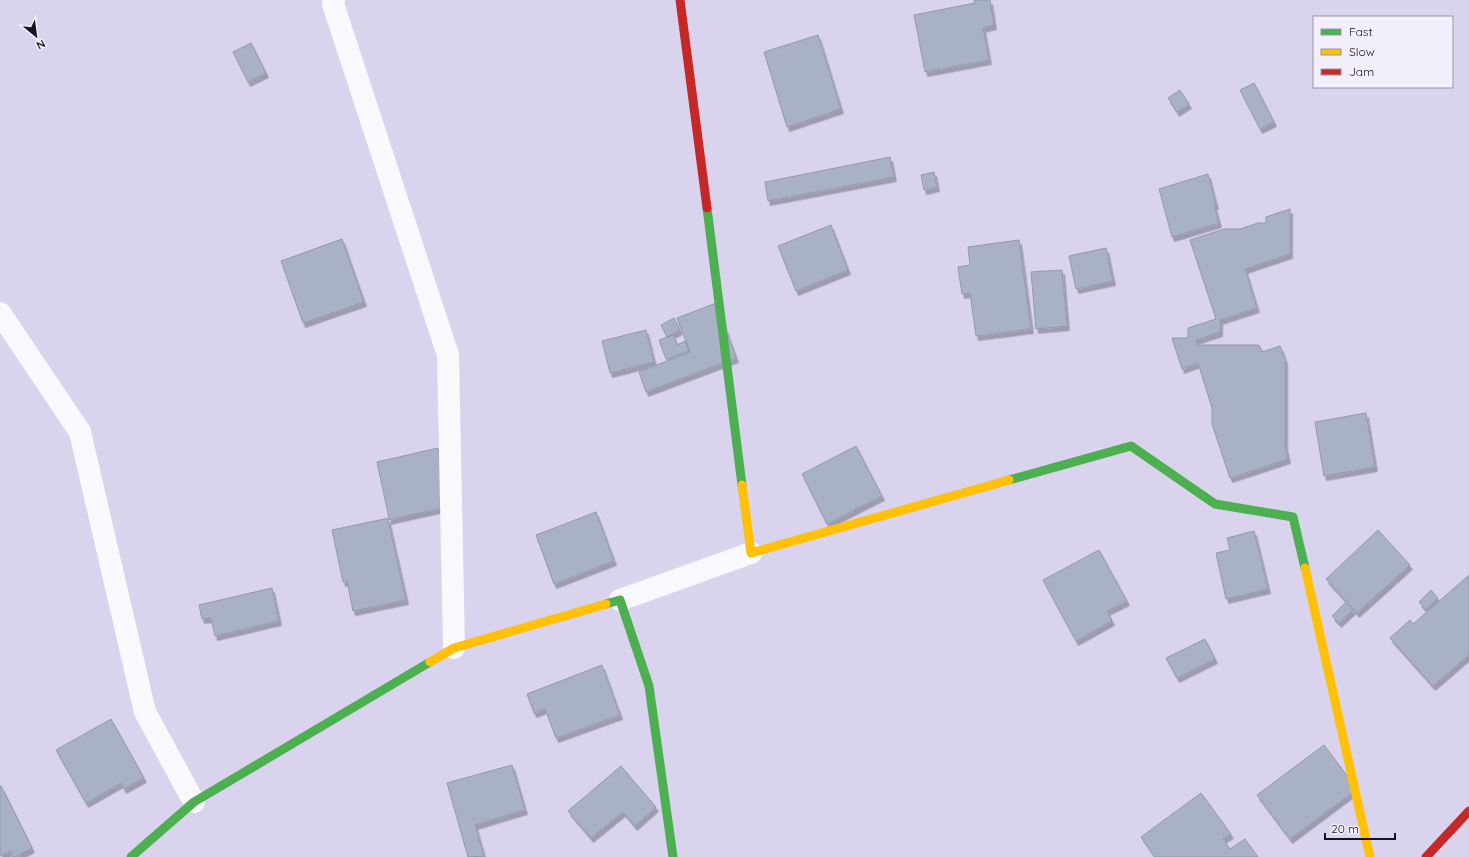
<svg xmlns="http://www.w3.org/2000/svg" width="1469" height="857" viewBox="0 0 1469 857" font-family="Quicksand,sans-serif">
  <defs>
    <filter id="shadow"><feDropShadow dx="2.5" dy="4.5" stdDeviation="0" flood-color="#0004"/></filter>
  </defs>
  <rect width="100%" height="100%" fill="#d9d3ed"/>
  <path fill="#a9b1c4" stroke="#929aad" filter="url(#shadow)" d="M974,0H990L994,25L983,28L989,60L925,72L914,15L975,3Z
    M818,35L841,109L787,127L764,52Z
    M251,43L266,73L248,82L233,52Z
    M1254,83L1274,122L1260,129L1240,90Z
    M1180,90L1189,104L1177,112L1168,98Z
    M890,157L894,177L768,201L765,182Z
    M934,172L937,187L924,190L921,175Z
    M1208,174L1216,205H1214L1219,223L1172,237L1159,189Z
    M1290,209V254L1245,269L1257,308L1220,320V332L1196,340V345H1259L1262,352L1280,346L1285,360V446L1288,459L1230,478L1212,424V408L1198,363L1182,369L1172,338H1188V328L1216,319L1190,240L1224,229H1240L1258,223H1266V217Z
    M831,225L848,270L796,291L778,246Z
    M342,239L364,302L303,323L281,261Z
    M1019,240L1031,329L976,336L970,293L962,294L958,267L970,265L968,247Z
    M1106,248L1113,281L1076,289L1069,256Z
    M1062,270L1067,326L1036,329L1031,272Z
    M716,303L736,358L646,392L639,372L690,352L677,318Z
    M674,318L680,330L667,337L661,325Z
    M646,330L654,362L610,373L602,341Z
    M673,335L677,345L685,341L689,351L666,359L659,340Z
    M1366,413L1375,467L1324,476L1315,422Z
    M856,446L882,496L827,524L802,474Z
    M438,448L451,506L388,520L406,600L353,611L347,581L343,582L332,530L389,518L377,462Z
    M596,512L614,561L554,584L536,535Z
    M1378,530L1410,565L1357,613L1326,579Z
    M1254,531L1268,589L1226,599L1216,553L1230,550L1227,538Z
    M1099,550L1127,601L1107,611L1112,621L1076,641L1043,580Z
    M1469,575V655L1433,686L1390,638L1410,620L1413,624Z
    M272,588L279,621L215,636L211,618L202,619L199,605Z
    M1431,590L1438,598L1426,610L1419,602Z
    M1345,603L1353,610L1339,623L1332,616Z
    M1205,639L1215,659L1177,678L1166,658Z
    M602,665L620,715L556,738L545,709L534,713L527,694Z
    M111,719L144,778L124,789L121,783L86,803L56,750Z
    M1324,745L1357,789L1290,839L1257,795Z
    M512,765L525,810L475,825L484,856L468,857L447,783Z
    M621,766L656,807L635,826L623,812L591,838L568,811Z
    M0,786H1L32,848L15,857H13L10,851L0,856Z
    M1201,793L1231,834L1223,839L1230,849L1245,839L1258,857H1155L1141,837Z"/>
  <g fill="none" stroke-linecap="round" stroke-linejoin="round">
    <path stroke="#f9f8fc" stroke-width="22" d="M334,0L333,4L448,355L454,648
      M0,313L80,432L145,712L194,802
      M620,600L751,553"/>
    <path stroke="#4caf50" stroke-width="9" d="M707,208L742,485
      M1009,480L1131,446L1215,504L1293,517L1305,568
      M606,604L620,600L649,686L673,857
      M131,857L194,802L430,662"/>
    <path stroke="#ffc107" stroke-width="9" d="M742,485L751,553L1009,480
      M1305,568L1370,857
      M430,662L454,648L606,604"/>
    <path stroke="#c62828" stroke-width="9" d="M680,0L707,208
      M1426,857L1469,811"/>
  </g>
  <rect x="1313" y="16" width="140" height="72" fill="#f2effb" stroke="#9a96a5"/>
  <rect x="1321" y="29" width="20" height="6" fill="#4caf50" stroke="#9a96a5"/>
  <text x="1349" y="36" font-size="12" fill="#161024">Fast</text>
  <rect x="1321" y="49" width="20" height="6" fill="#ffc107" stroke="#9a96a5"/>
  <text x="1349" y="56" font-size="12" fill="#161024">Slow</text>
  <rect x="1321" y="69" width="20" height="6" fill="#c62828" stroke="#9a96a5"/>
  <text x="1349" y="76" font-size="12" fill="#161024">Jam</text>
  <g transform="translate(36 36) rotate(151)" stroke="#f2effb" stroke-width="3" paint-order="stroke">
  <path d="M0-3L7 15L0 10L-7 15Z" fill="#161024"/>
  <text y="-6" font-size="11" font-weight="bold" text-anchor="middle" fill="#161024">N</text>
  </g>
  <path d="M1325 833v6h70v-6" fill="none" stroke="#161024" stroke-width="2"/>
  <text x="1331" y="833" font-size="12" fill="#161024" stroke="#f2effb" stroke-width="3" paint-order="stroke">20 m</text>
</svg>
